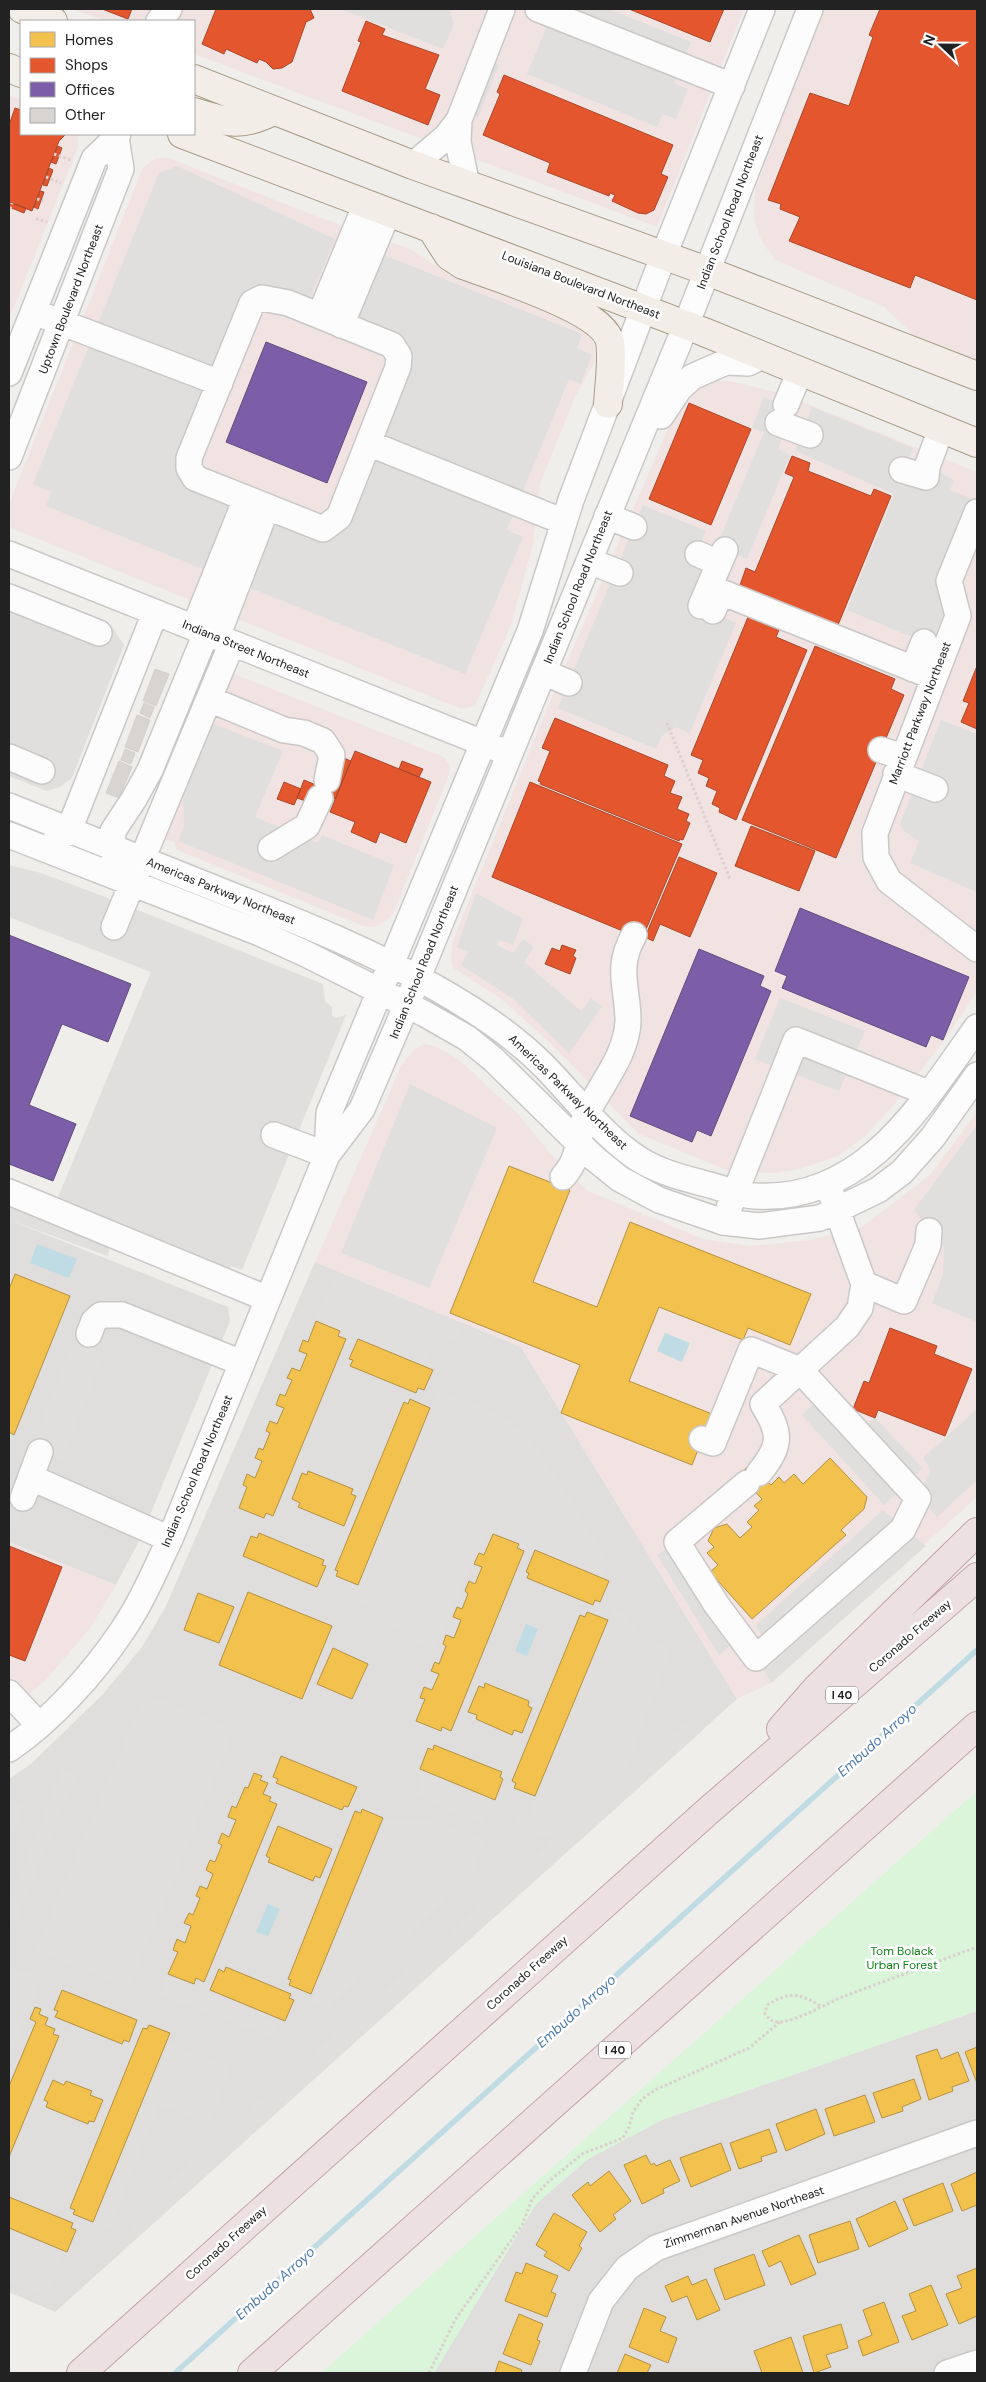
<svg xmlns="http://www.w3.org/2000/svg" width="986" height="2382" viewBox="0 0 986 2382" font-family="'DM Sans',sans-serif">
  <rect width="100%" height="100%" fill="#f0eeeb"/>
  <path fill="#dfdedc" d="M9,1220L228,1307L230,1321L141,1537L116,1585L9,1542Z
    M315,1262L521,1347L737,1699L55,2312L9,2292V1779L31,1764L103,1694L142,1647L166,1606Z
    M977,2011V2373H434L536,2204L588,2159L662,2120Z"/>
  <path fill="#f1e3e1" d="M72,9H744L657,227L194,54V21H105Z
    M823,9H977V363L918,339L884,307L775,260L762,242L754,220L755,191Z
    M9,95L21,100V134H78V148L9,319Z
    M156,158H169L321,218L411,249L448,274L572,321L588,333L594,345L595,362L576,395L540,484L533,545L511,625L475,706L461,709L11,528L9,504L143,167Z
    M715,380L730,381L783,394L977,472V992L944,1041L893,1106L864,1137L838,1156L800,1169L776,1173L729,1171L639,1134L549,1042L501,999L453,968L451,959L453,940L545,713L672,419L699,389Z
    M224,670L444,757L449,764V775L393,914L385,922L375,927L363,926L177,850L174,842L155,836Z
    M423,1044L435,1046L459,1060L517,1113L551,1154L588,1191L703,1239L751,1246L810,1240L862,1227L931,1174L977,1112V1497L771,1683L737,1699L521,1347L315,1262L401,1066L412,1052Z
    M9,1542L116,1585L91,1627L46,1680L9,1712Z"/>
  <path fill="#daf5da" d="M977,1791V2011L662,2120L588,2159L536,2204L434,2373H321Z"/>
  <path fill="#e0dfde" d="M341,9H449L454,24L443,49Z
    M554,9H609L691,42L674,83L688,89L676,119L663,114L657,127L527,74Z
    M492,62L499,65L478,117L471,115Z
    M177,166L335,239L301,319L271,310L260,313L199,463L204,469L324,519L331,514L392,365L380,353L342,338L379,253L582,334L577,348L592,355L581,384L569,379L507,530L523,537L465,674L46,506L51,492L33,484L159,173Z
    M764,397L794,409L778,449L790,455L747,559L734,554L723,582L721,616L736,623L690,733L676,727L662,736L656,749L558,708L643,505L706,531L699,546H714L720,538L764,432L752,428Z
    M812,407L913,448L908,461L938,471L954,480L950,490L977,501V531L931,645L847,610L894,494L795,451Z
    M9,587L112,627L124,645L72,778L60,787L47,791L9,776Z
    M941,720L977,734V892L910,863L919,841L904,831L900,824Z
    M211,723L283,751L255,817L318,843L322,835L394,865L373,920L178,841L184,827L183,790Z
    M9,865L41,873L100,895L323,984L325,1001L332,1007V1015L335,1018L346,1015L242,1270L231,1266L229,1271L112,1234L108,1256L9,1220V1183L56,1202L151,972L9,917Z
    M476,893L523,919L513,945L500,940L497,945L513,953L523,939L534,947L524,962L581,1011L591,998L602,1007L569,1053L512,998L461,965L468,952L457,947Z
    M780,998L865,1031L839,1091L755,1059Z
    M410,1084L497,1128L429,1288L341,1253Z
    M977,1125V1322L932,1303L943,1275L944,1247L914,1210Z
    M337,1272L462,1323L455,1339L431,1353L425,1366L316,1321L315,1320Z
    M78,1330L108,1343L61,1462L47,1457L9,1541V1476L17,1472L26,1462Z
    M439,1390L498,1414L527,1434L570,1497L608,1562L603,1579L487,1531L433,1652L419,1645L364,1605L351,1599Z
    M824,1395L865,1426L875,1418L923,1468L884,1505L802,1415Z
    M977,1409V1480L937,1517L918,1498L931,1471L923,1458Z
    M883,1510L926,1546L771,1683L756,1658L763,1636L755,1626Z
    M677,1542L740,1637L719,1655L657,1555Z
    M612,1609L628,1616L640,1637L671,1648L624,1776L690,1719L702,1731L139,2236L127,2223L161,2189L557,1837L511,1831L519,1813L528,1816Z
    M145,1694L235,1729L129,1988L36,1950Z
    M61,1771L76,1775L9,1938V1902Z
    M422,1775L493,1802L484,1824L415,1795Z
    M11,1799L25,1804L9,1844V1804Z
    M422,1817L487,1840L470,1878L327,2008L311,2001L386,1818L397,1823Z
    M10,1966L41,1979L9,2060V1969Z
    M167,1976L277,2023L272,2038L160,1995Z
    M169,2044L231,2067L209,2124L159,2105L109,2229L95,2224Z
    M9,2232L61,2253L52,2286L46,2297L9,2282Z"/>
  <path fill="#bfdbe3" d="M37,1244L77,1259L69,1278L30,1263Z
    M665,1333L690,1343L682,1362L657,1351Z
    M526,1624L538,1629L527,1656L515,1651Z
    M268,1904L280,1909L268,1936L256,1932Z"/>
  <path fill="#f2c14e" stroke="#b49141" d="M509,1166L570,1190L533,1282L597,1307L630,1222L811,1294L790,1345L748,1328L743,1340L659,1307L629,1381L712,1414L692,1465L561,1413L580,1365L450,1313Z
    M15,1274L70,1296L14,1435L9,1432V1289Z
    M316,1321L340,1331L338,1336L346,1339L273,1516L266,1513L264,1518L239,1508L247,1487L243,1485L247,1474L255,1478L262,1461L255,1458L259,1448L263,1450L270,1433L266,1431L270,1421L277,1424L284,1408L276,1405L280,1394L285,1396L292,1380L287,1378L292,1368L300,1371L307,1354L299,1351L303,1340L308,1342Z
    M358,1339L433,1370L424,1390L418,1388L416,1393L350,1366L353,1360L349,1359Z
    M410,1399L430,1408L358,1585L336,1576L338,1571L335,1570L404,1402L408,1404Z
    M830,1458L867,1497L864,1509L841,1530L846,1535L752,1619L710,1572L718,1565L707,1553L714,1547L708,1541L714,1528L727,1524L740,1538L752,1527L747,1522L759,1510L754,1506L762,1499L739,1475L750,1464L771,1485L779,1477L784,1483L794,1474L803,1484Z
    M308,1471L353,1489L351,1494L356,1496L344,1526L298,1507L300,1503L292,1499L302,1473L307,1475Z
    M259,1533L324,1560L322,1565L326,1566L317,1587L243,1556L251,1536L257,1538Z
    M493,1534L519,1544L517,1548L524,1551L451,1731L442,1727L441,1731L416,1721L425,1699L420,1698L424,1687L432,1690L439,1674L431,1671L435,1662L439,1664L446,1646L443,1644L446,1635L454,1638L461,1620L453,1617L457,1607L462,1609L468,1594L465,1591L469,1581L475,1584L482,1567L474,1564L479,1553L484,1555Z
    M535,1550L609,1581L600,1602L595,1600L593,1605L527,1578L529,1573L526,1572Z
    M248,1592L332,1626L302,1699L219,1665Z
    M198,1593L234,1607L219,1643L184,1630Z
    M587,1612L608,1620L535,1796L514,1788L516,1783L512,1781L580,1615L585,1617Z
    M333,1648L368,1664L352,1699L317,1684Z
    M485,1683L529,1701L528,1706L532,1708L522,1733L514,1730L512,1735L476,1719L477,1715L468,1712L479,1686L484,1688Z
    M434,1745L502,1772L500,1777L503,1779L495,1800L420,1769L428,1748L433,1750Z
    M281,1756L357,1787L348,1807L344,1806L342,1810L276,1783L278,1779L273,1777Z
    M254,1773L262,1776L260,1780L268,1783L263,1794L271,1797L269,1801L277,1804L204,1982L196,1978L194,1984L168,1974L178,1952L173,1950L177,1939L185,1943L191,1926L184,1923L189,1913L193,1915L200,1898L196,1896L200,1886L207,1889L213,1874L206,1870L210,1860L215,1862L222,1845L218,1843L222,1833L229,1837L236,1820L228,1817L232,1806L236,1808L245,1787L248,1788Z
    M362,1809L383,1818L311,1994L289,1985L291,1980L288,1979L355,1811L361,1813Z
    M278,1826L332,1849L320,1878L315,1876L313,1881L268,1862L270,1858L266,1856Z
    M226,1967L291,1994L289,1998L294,2000L285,2021L210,1990L219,1969L224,1972Z
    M62,1990L137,2020L129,2042L124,2040L122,2044L55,2017L58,2011L54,2010Z
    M35,2007L41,2009L39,2014L48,2018L45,2025L55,2029L53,2034L59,2036L9,2157V2086L36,2022L30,2019Z
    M149,2025L170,2033L93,2222L73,2214L75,2210L70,2208L143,2028L147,2029Z
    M977,2047V2083L965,2052Z
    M937,2049L941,2059L958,2052L969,2081L952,2087L953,2091L929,2100L916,2056Z
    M914,2079L921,2099L902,2107L903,2111L882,2118L873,2093Z
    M53,2080L64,2085L66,2081L92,2091L90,2095L103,2100L94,2122L89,2121L88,2124L46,2107L48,2102L44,2100Z
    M865,2095L875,2122L834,2136L825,2109Z
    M816,2109L825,2134L786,2151L776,2124Z
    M769,2129L777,2152L761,2157L762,2161L739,2169L730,2143Z
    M721,2143L731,2170L691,2187L680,2158Z
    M646,2155L651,2165L654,2163L656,2166L670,2160L680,2181L663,2189L664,2193L642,2204L624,2165Z
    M609,2171L631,2201L613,2215L616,2219L600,2232L572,2195L588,2182L590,2186Z
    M977,2172V2205L962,2211L951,2184Z
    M943,2183L953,2211L914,2226L903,2199Z
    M9,2197L73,2223L71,2228L76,2230L67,2252L9,2228Z
    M895,2201L908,2229L869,2247L856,2219Z
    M554,2213L587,2232L579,2246L582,2248L569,2271L544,2256L547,2252L536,2245Z
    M850,2221L859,2249L818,2263L809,2235Z
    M799,2235L816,2274L791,2285L781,2261L769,2267L762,2251Z
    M754,2254L765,2285L725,2300L714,2269Z
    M526,2263L558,2276L551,2292L556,2294L547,2317L505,2301L516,2272L522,2274Z
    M977,2268V2316L959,2324L946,2294L962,2288L957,2276Z
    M688,2276L692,2285L706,2279L720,2310L697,2320L687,2296L672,2302L665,2286Z
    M931,2285L948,2325L912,2340L902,2316L916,2311L909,2294Z
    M884,2302L899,2342L863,2356L858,2341L872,2335L863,2310Z
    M644,2308L666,2317L660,2331L677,2338L668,2363L629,2347Z
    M519,2314L543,2324L537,2340L540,2341L531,2365L503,2354Z
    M841,2324L848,2348L826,2355L831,2367L814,2373L803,2336Z
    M791,2337L803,2373H762L754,2351Z
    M625,2354L651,2365L647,2373H617Z
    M499,2361L522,2370L521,2373H495Z"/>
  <path fill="#e4572e" stroke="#aa472a" d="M102,9H132L128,19Z
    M216,9H310L314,18L306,22L292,62L282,68L273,69L266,62L259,59L257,63L226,49L224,54L202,44Z
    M629,9H724L710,42Z
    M880,9H977V300L915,275L910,288L789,241L800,217L780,209L781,204L768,200L810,93L849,106L873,37L869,35Z
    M366,21L385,29L382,35L439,55L425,89L440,95L428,125L342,91L361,42L358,41Z
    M504,75L673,145L661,174L668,177L654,210L646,214L638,213L612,201L615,195L610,193L609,196L547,172L550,163L483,135L500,94L497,92Z
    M15,108L21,110V134H66L59,141L32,211L9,202V125Z
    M58,146L62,148L56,164L51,162Z
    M49,168L53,170L47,186L43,185Z
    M40,191L44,192L38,209L34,207Z
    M9,202L26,208L24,213L9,207Z
    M689,403L751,429L711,525L649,499Z
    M792,456L810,463L808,471L871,496L874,489L891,496L838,625L740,585L746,568L755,572L794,477L785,473Z
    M748,617L779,630L776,637L807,650L736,820L719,812L720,808L712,804L717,791L706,786L709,778L698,773L703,760L691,755Z
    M815,646L895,679L891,689L904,695L836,858L742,820Z
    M977,666V729L961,722L969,703L963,701Z
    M555,718L668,765L664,776L675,781L670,793L682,797L677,809L689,814L686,821L690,823L683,840L680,839L679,841L540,784L541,782L538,781L550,751L542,748Z
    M355,751L431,782L406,843L380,832L376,843L351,832L355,822L330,812Z
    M341,757L351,761L335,799L326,796Z
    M402,761L423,769L419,777L399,769Z
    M304,780L321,787L314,804L297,798Z
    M284,782L301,789L294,805L277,799Z
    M530,782L682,844L642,939L492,877Z
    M751,826L815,851L799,891L735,866Z
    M679,857L717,873L690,937L660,924L653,941L645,937Z
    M562,945L576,950L573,956L576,958L570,974L545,964L552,948L560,951Z
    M890,1328L937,1346L934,1354L972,1369L945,1436L878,1410L875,1418L853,1409L864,1381L869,1383Z
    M9,1546L62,1567L25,1661L9,1655Z"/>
  <path fill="#7b5ea7" stroke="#604c7f" d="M266,342L367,382L327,483L226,442Z
    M800,908L969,977L943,1040L931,1035L926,1047L782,988L787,976L775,971Z
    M9,935L131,984L108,1042L62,1024L29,1105L76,1124L53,1181L9,1164Z
    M699,949L764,976L760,986L771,991L711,1136L697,1130L692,1142L630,1116Z"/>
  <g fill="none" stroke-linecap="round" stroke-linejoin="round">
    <path stroke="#bfdbe3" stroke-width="5.5" d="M175,2373L977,1650"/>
  </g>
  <path fill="#d7d4d2" stroke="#d3d0cc" d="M155,669L169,674L156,706L143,701Z
    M144,703L154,707L150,718L140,713Z
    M137,715L150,720L138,752L125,747Z
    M125,749L135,753L131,764L121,760Z
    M119,761L132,767L119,798L106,793Z"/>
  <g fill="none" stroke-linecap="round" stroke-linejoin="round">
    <defs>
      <path id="minor" d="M538,9L732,86
        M159,21L169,9
        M459,120L458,142L467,185
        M413,165L446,137L459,120L502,9
        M262,298L288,303L392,345L399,356L398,367L339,517L323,529L195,478L189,468V458L252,303Z
        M320,315L366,204
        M47,317L220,383
        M341,325L388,212
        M9,373L94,159L116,138L118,134
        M786,405L800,371
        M661,416L679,389L692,377L726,362L748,363L762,356
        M778,423L810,435
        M368,443L564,522
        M9,457L121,169L116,138
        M902,470L926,477L927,467L941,429
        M977,512L949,581L958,616L875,833L876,857L889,881L977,949
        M607,516L634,527
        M9,554L498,749
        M698,554L719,563
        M589,561L620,573
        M9,597L99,633
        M701,606L725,550
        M713,611L721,592L934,677
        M194,628L246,499
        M217,637L267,507
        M913,669L924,642
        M543,672L569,683
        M209,699L284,730L304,733L323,741L332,755L327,780
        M881,750L903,757
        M9,757L42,771
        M896,774L935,789
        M9,806C84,836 159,866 234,896C304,924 373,952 438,989C478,1012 513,1035 545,1067C573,1096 598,1129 630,1153C653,1171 683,1178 710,1185C724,1189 740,1195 755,1196C864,1203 922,1104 977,1027
        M9,835L262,934L306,954L425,1014L467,1038L493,1059L594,1158L620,1179L659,1200L723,1222L759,1226L820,1218L878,1190L902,1172L933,1137L977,1075
        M56,839L69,830L155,613
        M271,848L307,826L320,798
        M116,863L112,847L113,831L134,799L150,770L206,633
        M114,927L232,643
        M274,1135L327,1155
        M327,1155L329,1113L530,631L571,500L663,257L762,9
        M563,1177C584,1153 575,1134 588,1111C602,1083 627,1054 628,1021C628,987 615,969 634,935
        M9,1192L268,1299
        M832,1196L864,1284L904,1301L928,1245L929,1231
        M729,1208L796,1040L928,1093
        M89,1334L94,1321L101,1315H122L242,1363
        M702,1439L713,1443L751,1350L800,1370L918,1498L903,1529L756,1658L716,1604L677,1542L747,1483
        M759,1473C782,1445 781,1433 763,1404L847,1327L860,1308L864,1284
        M32,1478L170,1539
        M23,1498L40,1452
        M9,1693L39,1725
        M9,1749C51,1721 94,1673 122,1631C142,1602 155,1570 170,1539L327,1155L362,1109L407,1004L686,325L810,9
        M573,2373L601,2301L627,2268L656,2248L977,2133
        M947,2373L977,2363"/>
      <path id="major" d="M22,9L53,21
        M9,68L21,73
        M194,79L413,165L707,271L977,376
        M194,112C226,122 241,128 273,111
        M182,134L704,332L977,443
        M431,228L449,256L463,265C495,277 603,309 610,342C613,359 609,386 608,404"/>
      <path id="highway" d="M781,1729L817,1688L977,1532
        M81,2373L707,1812L977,1577
        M252,2373L977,1726"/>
    </defs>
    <use href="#minor" stroke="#c9c8c7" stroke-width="28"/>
    <use href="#major" stroke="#a79c86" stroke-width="30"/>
    <use href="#highway" stroke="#c5a2ac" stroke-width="30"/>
    <path stroke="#dccecd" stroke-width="3" stroke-dasharray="2.5 2.5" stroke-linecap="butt" d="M54,154L71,160
      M46,177L61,183
      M37,199L43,201
      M10,209L12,203
      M36,219L47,222
      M667,723L730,879
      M820,2006C799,1992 789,1992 767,2005L765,2014C769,2019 772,2022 778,2022C795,2022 826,2004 842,1997L977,1947
      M429,2373L455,2320L522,2225L532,2199L548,2182L582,2154L623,2138L629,2127L633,2112L642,2099L655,2090L749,2048L780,2022"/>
    <use href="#minor" stroke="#fdfcfc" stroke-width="25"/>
    <use href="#major" stroke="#f3ede7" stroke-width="28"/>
    <use href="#highway" stroke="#ece0e2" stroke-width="28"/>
  </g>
  <g text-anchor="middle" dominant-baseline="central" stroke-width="5" stroke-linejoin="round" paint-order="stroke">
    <g fill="#fff" stroke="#646464" stroke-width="1">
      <rect x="826" y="1686.5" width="32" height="17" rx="4"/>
      <rect x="599" y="2041.5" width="32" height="17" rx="4"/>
    </g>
    <g font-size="11" font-weight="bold" fill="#222">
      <text x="842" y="1695">I 40</text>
      <text x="615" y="2050">I 40</text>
    </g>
    <g font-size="12" fill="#222" stroke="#fff">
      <text transform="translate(730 212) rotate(-69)">Indian School Road Northeast</text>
      <text transform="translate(581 285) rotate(21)">Louisiana Boulevard Northeast</text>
      <text transform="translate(71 299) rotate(-69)">Uptown Boulevard Northeast</text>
      <text transform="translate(578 587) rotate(-68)">Indian School Road Northeast</text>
      <text transform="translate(246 649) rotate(22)">Indiana Street Northeast</text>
      <text transform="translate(920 713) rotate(-69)">Marriott Parkway Northeast</text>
      <text transform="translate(221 891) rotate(22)">Americas Parkway Northeast</text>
      <text transform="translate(424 962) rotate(-68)">Indian School Road Northeast</text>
      <text transform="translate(568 1092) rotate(44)">Americas Parkway Northeast</text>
      <text transform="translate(197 1471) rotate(-67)">Indian School Road Northeast</text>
      <text transform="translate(910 1636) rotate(-41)">Coronado Freeway</text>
      <text transform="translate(527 1973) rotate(-42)">Coronado Freeway</text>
      <text transform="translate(744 2217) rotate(-19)">Zimmerman Avenue Northeast</text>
      <text transform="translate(226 2243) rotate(-42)">Coronado Freeway</text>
    </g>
    <g font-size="12" fill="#0c8416" stroke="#fff">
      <text x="902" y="1951">Tom Bolack<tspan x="902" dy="14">Urban Forest</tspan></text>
    </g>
    <g font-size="14" font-style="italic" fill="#4a7aab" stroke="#fff">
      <text transform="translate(877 1740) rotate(-42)">Embudo Arroyo</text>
      <text transform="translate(576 2011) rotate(-42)">Embudo Arroyo</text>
      <text transform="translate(275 2283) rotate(-42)">Embudo Arroyo</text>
    </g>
  </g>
  <rect width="986" height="2382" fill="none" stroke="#222222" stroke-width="20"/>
  <rect x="20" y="20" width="175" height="115" fill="#ffffff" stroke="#a7a7a7"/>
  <rect x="30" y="32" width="25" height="15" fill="#f2c14e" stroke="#a7a7a7"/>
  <text x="65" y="45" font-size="15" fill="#222222">Homes</text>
  <rect x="30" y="58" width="25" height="15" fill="#e4572e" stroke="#a7a7a7"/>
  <text x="65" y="70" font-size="15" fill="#222222">Shops</text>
  <rect x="30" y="82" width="25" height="15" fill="#7b5ea7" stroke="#a7a7a7"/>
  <text x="65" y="95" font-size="15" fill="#222222">Offices</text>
  <rect x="30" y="108" width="25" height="15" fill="#d7d4d2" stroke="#a7a7a7"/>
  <text x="65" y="120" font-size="15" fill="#222222">Other</text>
  <g transform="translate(941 45) rotate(292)" stroke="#ffffff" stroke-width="4" paint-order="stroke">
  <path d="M0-4L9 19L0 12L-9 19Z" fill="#222222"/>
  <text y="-8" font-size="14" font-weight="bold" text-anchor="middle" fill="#222222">N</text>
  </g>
</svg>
